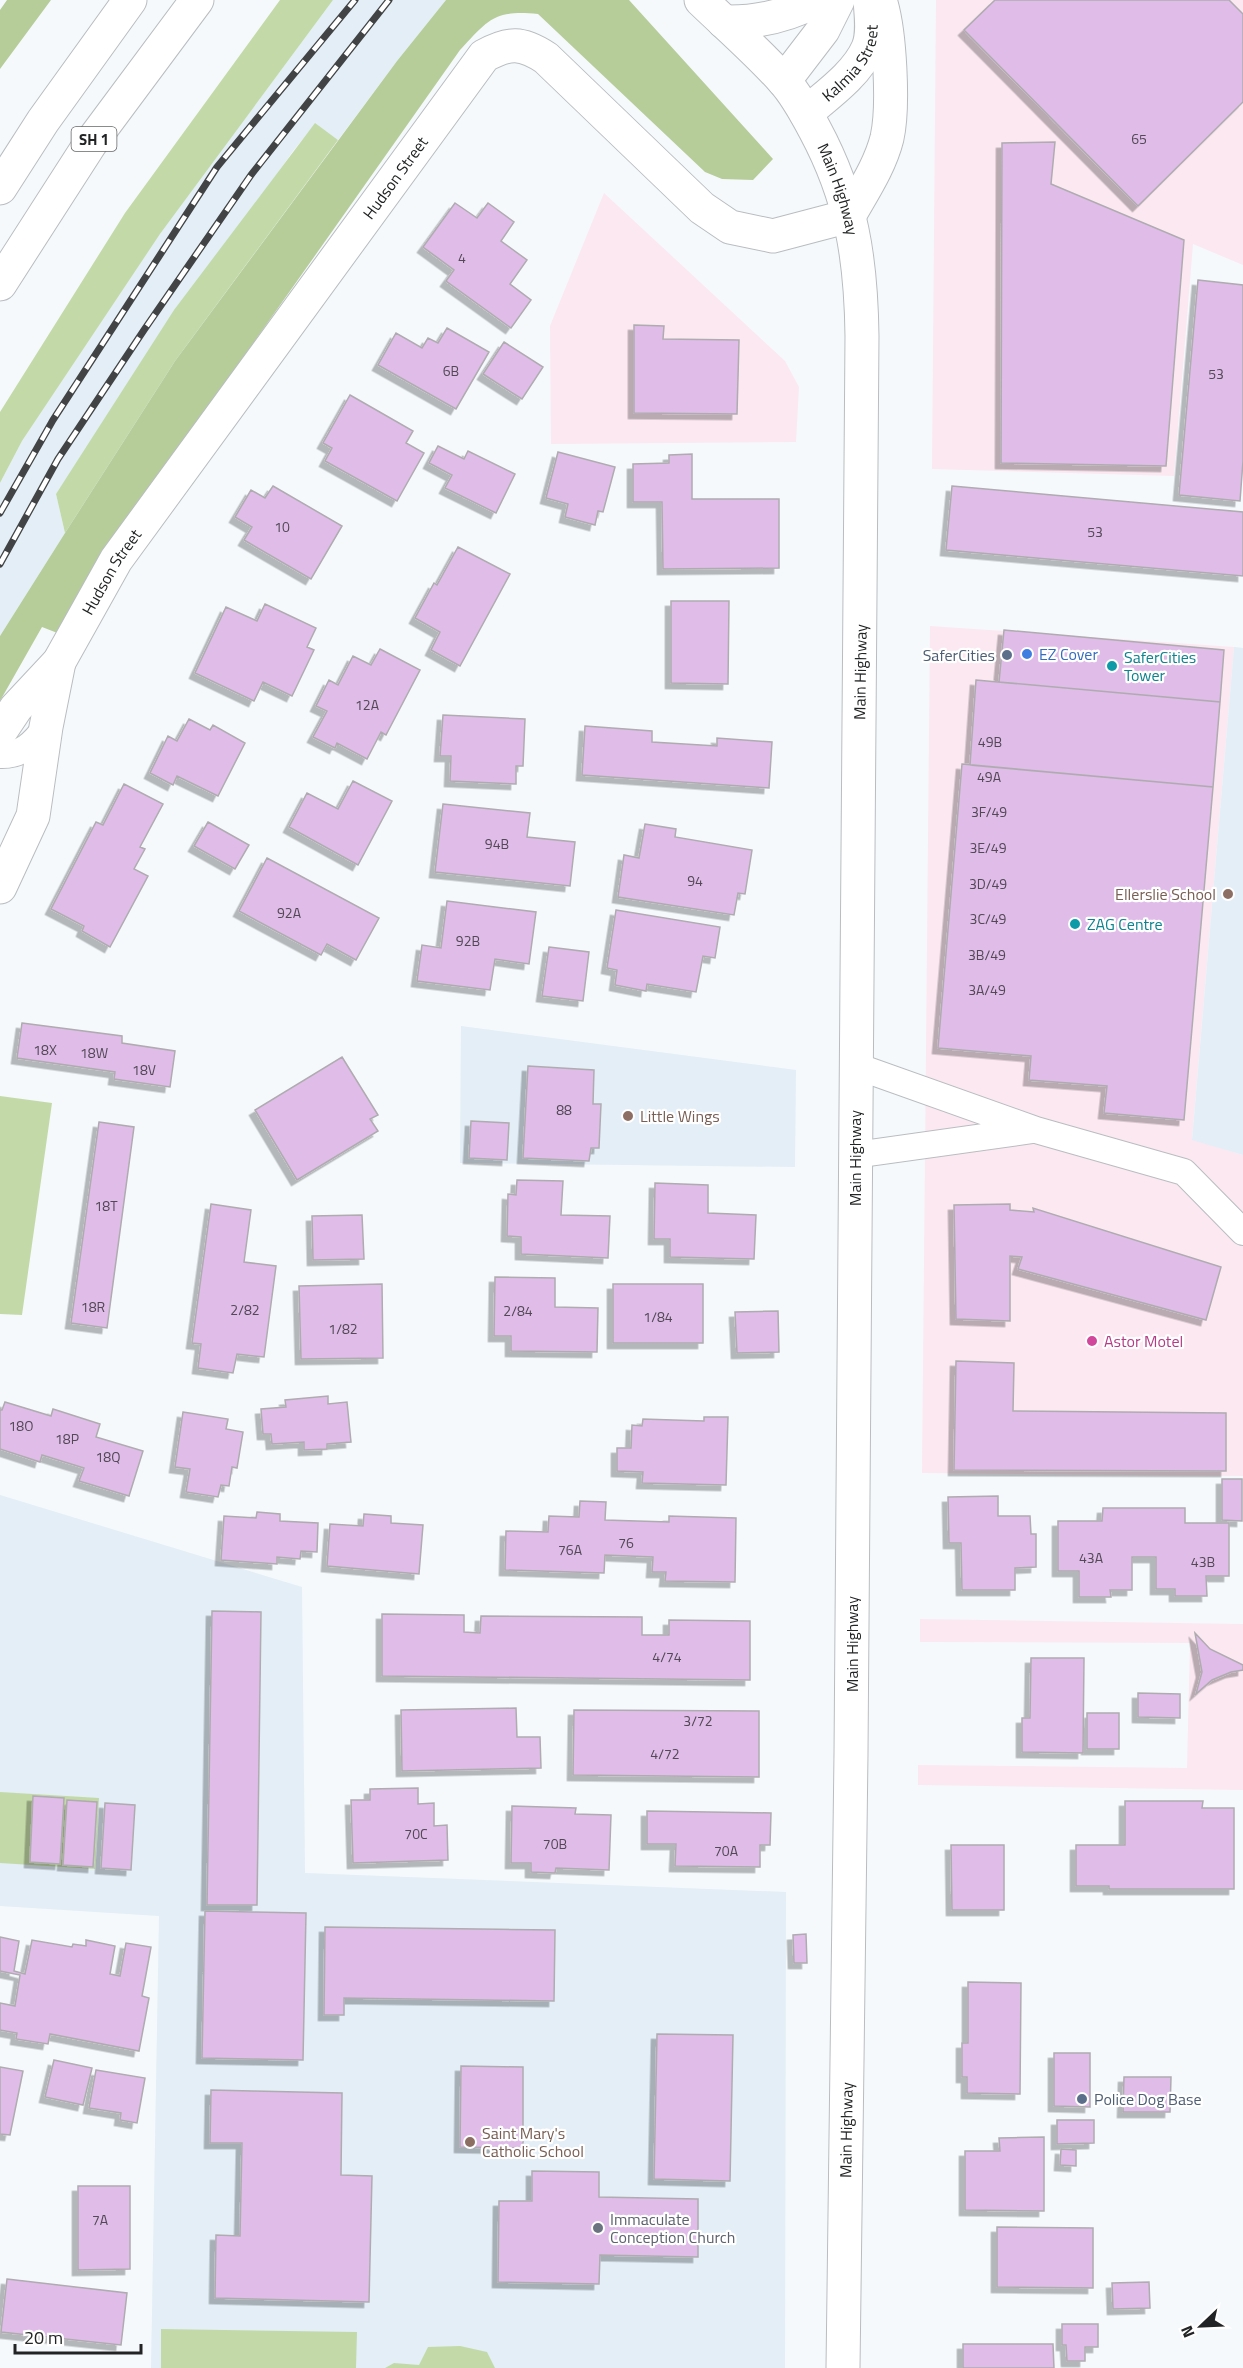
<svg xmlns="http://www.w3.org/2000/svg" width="1243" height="2368" viewBox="0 0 1243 2368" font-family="'Titillium Web',sans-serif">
  <defs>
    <filter id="shadow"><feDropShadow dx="-5.5" dy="5.5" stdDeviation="0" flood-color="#0004"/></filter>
  </defs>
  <rect width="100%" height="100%" fill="#f5f9fc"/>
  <path fill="#fce8f1" d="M936,0H1243V265L1193,244L1174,476L932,469Z
    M604,193L785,361L799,387L796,442L551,444L550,326Z
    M930,626L1234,647L1192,1139L1243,1155V1476L922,1473Z
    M920,1619L1243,1624V1790L918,1785V1765L1187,1768L1190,1643L920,1642Z"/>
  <path fill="#e3eef7" d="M333,0H446L397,61L338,140L315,124L293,151L56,494L65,533L0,636V483L22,441L160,234Z
    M1234,647L1243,648V1155L1192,1140Z
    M461,1026L796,1070L795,1167L460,1163Z
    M0,1495L302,1587L305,1873L786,1892L785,2368H151L159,1916L0,1906Z"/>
  <path fill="#c3daa8" d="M280,0H333L160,234L22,441L0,483V412L125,213Z
    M315,123L338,140L175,361L65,533L56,494L174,310Z
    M0,1096L52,1103L22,1315L0,1314Z
    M0,1792L99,1798L95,1869L0,1863Z
    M161,2329L357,2332L356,2368H161Z
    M460,2346L487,2352L495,2368H385L394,2363L419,2365L428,2347Z"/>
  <path fill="#b6cd9a" d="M7,0H51L0,69V10Z
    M446,0H629L773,159L753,180L722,179L705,172L538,14C494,10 489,19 460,50L94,569L60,634L42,627L0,701V636L65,533L175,361L397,61Z"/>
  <path fill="#e0bce9" stroke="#afacb0" stroke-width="1.5" filter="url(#shadow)" d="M995,0H1229L1243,14V102L1138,206L964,30Z
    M1055,142L1051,184L1184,240L1166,466L1001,463L1002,143Z
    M455,203L477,218L488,203L514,222L501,241L527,260L510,284L531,300L511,328L446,281L454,270L423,247Z
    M1198,280L1243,285V461L1240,501L1179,495Z
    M634,325L664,326L663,339L739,340L737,414L634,413Z
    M447,328L489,352L456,409L378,365L396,333L422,348L428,338L438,343Z
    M504,342L543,367L522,399L483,374Z
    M350,395L413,431L406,443L424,453L397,501L325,461L332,448L323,443Z
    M438,446L464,459L468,451L515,474L496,513L445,488L452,475L429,463Z
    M558,452L615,467L603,512L598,511L595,525L565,517L568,504L546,498Z
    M692,454V499H779V568L663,569L662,502H633V464L669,463V455Z
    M273,486L342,526L311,579L244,540L252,527L235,517L251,490L265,498Z
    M952,486L1243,512V576L946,550Z
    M458,547L510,574L460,666L431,650L440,632L415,618L434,583L437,585Z
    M671,601H729L728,684L671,683Z
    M265,604L316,628L307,647L314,650L292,696L263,682L254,701L195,673L226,607L257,621Z
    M1004,630L1224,650L1220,702L999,682Z
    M380,649L420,670L386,735L381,732L367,759L337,743L335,748L313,737L327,711L316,706L329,680L338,685L353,656L371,665Z
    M976,680L1220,702L1213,787L970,765Z
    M443,715L525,719L523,766H516V784L450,781L451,756H440Z
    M189,719L210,730L213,725L245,743L218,796L177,776L173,785L150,773L168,736L177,741Z
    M585,726L652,731V742L717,746V738L772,742L769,788L582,775Z
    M962,764L1213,787L1184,1120L1104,1113L1107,1086L1029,1080L1031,1056L938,1048Z
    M353,781L392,801L358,865L289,827L307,793L338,809Z
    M124,784L163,804L140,847L145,849L134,869L148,876L110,947L82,931L84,926L51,909L96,822L103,825Z
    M443,804L530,813L527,837L575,842L570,886L435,872Z
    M208,822L249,845L235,869L194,846Z
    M645,824L676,829L675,837L752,850L745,894L738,893L734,915L618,897L624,855L639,858Z
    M267,858L379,918L356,960L327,944L321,955L239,911Z
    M447,901L536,912L529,964L495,959L490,990L417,981L422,945L441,948Z
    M616,910L720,927L715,958L703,956L696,992L647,984L646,991L615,985L617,970L607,968Z
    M549,947L589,952L583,1001L542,996Z
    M22,1023L122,1036V1043L175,1051L170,1087L114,1079L115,1072L17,1058Z
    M342,1057L378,1115L370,1119L378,1131L297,1180L255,1110Z
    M528,1066L594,1070L593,1104H601L599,1148H591L589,1161L523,1158Z
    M471,1121L509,1123L507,1160L469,1158Z
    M99,1122L134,1127L107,1328L71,1323Z
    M517,1180L563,1181L561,1215L610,1216L608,1258L521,1254V1237L507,1236L508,1194L516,1195Z
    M655,1183L708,1185V1213L756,1215L754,1259L670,1257V1239H654Z
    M211,1204L251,1210L244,1262L276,1266L264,1357L237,1354L233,1373L198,1368L201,1344L192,1343Z
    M1010,1204V1210L1034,1212L1033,1208L1221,1267L1206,1320L1018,1269L1022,1257L1010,1256V1321L956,1319L954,1205Z
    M362,1215L364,1259L313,1260L312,1216Z
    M495,1277L555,1278V1307L598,1308L597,1352L511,1351V1336H494Z
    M382,1284L383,1358L301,1359L299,1286Z
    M613,1284H703V1343H613Z
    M778,1311L779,1352L737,1353L735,1312Z
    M956,1361L1014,1363L1013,1411L1226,1413V1471L954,1470Z
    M328,1396V1404L347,1402L351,1442L327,1444V1449L304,1450V1442L272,1444L271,1434H263L261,1409L286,1407L285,1400Z
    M5,1402L51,1416L53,1409L100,1424L96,1437L143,1451L129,1496L79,1481L84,1468L42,1455L40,1462L0,1449V1410H2Z
    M183,1412L228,1419L226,1429L243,1432L237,1468L232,1467L229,1486L221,1485L218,1497L186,1492L190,1469L175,1467Z
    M704,1417H728L726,1485L642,1483L643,1472L617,1471V1448H631L632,1425L642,1426L643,1419L704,1421Z
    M1222,1479H1242V1521L1222,1520Z
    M998,1496V1516H1030L1031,1534H1036V1567L1015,1568V1590H962L961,1543H949L948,1497Z
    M580,1501L606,1502L605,1520L669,1522V1516L736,1518L735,1582L665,1581L666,1572H652L653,1557L605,1555L604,1573L505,1570L506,1531L548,1532L549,1516L579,1517Z
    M1103,1508H1185V1523H1229V1576H1206L1207,1596H1175V1589H1156V1557H1132V1590H1110L1111,1597H1079V1571H1058V1521H1102Z
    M257,1512L280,1514V1521L318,1523L317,1552L301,1551L300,1559L277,1557V1564L221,1560L224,1516L256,1518Z
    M364,1514L391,1516V1523L423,1525L419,1574L327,1566L330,1524L363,1526Z
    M212,1611L261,1612L257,1905H207Z
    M382,1614L464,1615V1632L480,1633L481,1616L642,1617V1635H669V1620L750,1621V1680L382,1676Z
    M1195,1633L1210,1649L1243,1665V1670L1231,1672L1212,1680L1196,1694L1202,1672Z
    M1031,1658H1084L1083,1753L1022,1752V1718H1030Z
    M1138,1693L1180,1694V1718L1138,1717Z
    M516,1708L517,1737H540L541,1768L402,1771L401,1710Z
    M574,1710L759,1711V1777L573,1775Z
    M1087,1713H1119V1749H1087Z
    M418,1788V1804L434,1803V1826L447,1825L448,1860L353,1863L351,1800H370V1789Z
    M33,1796L64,1798L60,1864L30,1862Z
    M67,1800L97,1802L93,1867L63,1865Z
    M1125,1801H1203L1202,1808H1234V1889H1109V1886H1076V1845H1125Z
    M105,1803L135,1805L131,1870L101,1868Z
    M512,1806L576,1808L575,1814L611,1815L609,1870L556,1868L555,1873L531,1872V1863H511Z
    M647,1811L771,1813L770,1845H760V1867L675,1866L676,1844H647Z
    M951,1845H1004V1910H952Z
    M205,1911L306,1913L303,2060L202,2058Z
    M325,1927L555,1930L554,2001L344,1998V2015H324Z
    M806,1934L807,1963H794L793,1935Z
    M0,1937L19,1941L14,1971L25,1974L32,1940L72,1947L73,1944L86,1946V1940L115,1946L110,1974L120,1976L126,1943L151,1947L142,1996L149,1998L139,2051L50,2034L48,2044L16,2039L17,2033L0,2030V2003L15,2006L20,1975L0,1971Z
    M968,1982L1021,1983L1020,2094L967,2093V2077H962V2043H968Z
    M657,2034L733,2035L730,2181L654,2179Z
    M1054,2053H1090V2107L1054,2106Z
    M54,2060L92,2068L83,2105L45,2097Z
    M461,2066L523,2067V2148L460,2147Z
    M0,2067L23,2071L10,2135L0,2134Z
    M96,2070L145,2078L137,2123L120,2120L121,2113L89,2108Z
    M1124,2077H1171L1170,2112H1123Z
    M211,2090L342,2093L341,2175L372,2176L369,2302L215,2298L216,2235L240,2236L242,2143H210Z
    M1057,2120H1094V2143L1057,2144Z
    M1044,2137V2211L965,2210V2151H1000L999,2138Z
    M1061,2149L1076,2150V2166L1060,2165Z
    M532,2171L599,2172V2197L698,2199V2257L600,2255L599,2284L498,2282L499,2201H532Z
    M78,2186H130V2269L78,2270Z
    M997,2227L1093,2228V2288L997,2287Z
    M7,2279L127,2293L121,2345L1,2332Z
    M1149,2282L1150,2308L1113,2309L1112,2283Z
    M1062,2324H1098V2347H1085V2361H1067L1066,2345H1062Z
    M963,2344H1053L1054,2368H963Z"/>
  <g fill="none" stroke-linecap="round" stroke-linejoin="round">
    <defs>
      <path id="service" d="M0,755C22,756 34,743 46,727
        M856,1066L1036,1130L1184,1172L1243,1232
        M855,1155L1033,1130"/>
      <g id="minor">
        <path d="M784,81L823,30L838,0"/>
        <path id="s1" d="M806,113C827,95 857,74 868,48C874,33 871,15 870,0"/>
        <path id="s2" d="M0,732L16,708L59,662L116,560L484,56C509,42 522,42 546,58L702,208L730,227L773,236L849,216"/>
        <path d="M0,887L33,816L46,727L59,662"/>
      </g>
      <g id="secondary">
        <path id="s3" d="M701,0C728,26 758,52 783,80C796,94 806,113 815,130C852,199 861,259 862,336L851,1754L843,2368"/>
        <path d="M724,22C758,23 787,16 818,0"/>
        <path d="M849,216C863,191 880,166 887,138C894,107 890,30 880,0"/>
      </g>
      <path id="motorway" d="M0,188L43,121L130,0
        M0,284L90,144L197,0"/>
    </defs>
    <use href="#service" stroke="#b9bdc0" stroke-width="28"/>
    <use href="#minor" stroke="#b9bdc0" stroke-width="35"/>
    <use href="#secondary" stroke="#b9bdc0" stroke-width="35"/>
    <use href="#motorway" stroke="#b9bdc0" stroke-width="35"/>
    <use href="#service" stroke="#fff" stroke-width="26"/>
    <use href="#minor" stroke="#fff" stroke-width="33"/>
    <use href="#secondary" stroke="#fff" stroke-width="33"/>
    <use href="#motorway" stroke="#fff" stroke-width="33"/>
    <defs>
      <path id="rail" d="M0,513L53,420L217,167L355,0
        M0,564L58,459L144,330L251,175L389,0"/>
    </defs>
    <use href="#rail" stroke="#424344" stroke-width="7"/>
    <use href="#rail" stroke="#fff" stroke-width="4.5" stroke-dasharray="14" stroke-linecap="butt"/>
  </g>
  <circle fill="#3f7fe0" stroke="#fff" stroke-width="2" cx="1027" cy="654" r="6"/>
  <g fill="#5c6f8a" stroke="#fff" stroke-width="2">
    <circle cx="1007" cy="655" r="6"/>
    <circle cx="1082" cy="2099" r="6"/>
  </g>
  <g fill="#0f9aa8" stroke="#fff" stroke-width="2">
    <circle cx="1112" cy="666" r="6"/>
    <circle cx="1075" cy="924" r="6"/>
  </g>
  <g fill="#8d6e63" stroke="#fff" stroke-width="2">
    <circle cx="1228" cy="894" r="6"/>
    <circle cx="628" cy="1116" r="6"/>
    <circle cx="470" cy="2142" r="6"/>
  </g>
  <circle fill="#d1479c" stroke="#fff" stroke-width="2" cx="1092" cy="1341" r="6"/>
  <circle fill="#6b7280" stroke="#fff" stroke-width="2" cx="598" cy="2228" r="6"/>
  <g text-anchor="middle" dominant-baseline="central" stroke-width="4.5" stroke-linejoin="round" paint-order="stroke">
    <g font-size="14" fill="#524955">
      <text x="1139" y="138">65</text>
      <text x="462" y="257">4</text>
      <text x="451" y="370">6B</text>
      <text x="1216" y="373">53</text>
      <text x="282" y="526">10</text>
      <text x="1095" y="531">53</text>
      <text x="367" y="704">12A</text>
      <text x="990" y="741">49B</text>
      <text x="989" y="776">49A</text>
      <text x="989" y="811">3F/49</text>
      <text x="497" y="843">94B</text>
      <text x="988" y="847">3E/49</text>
      <text x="695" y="880">94</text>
      <text x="988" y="883">3D/49</text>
      <text x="289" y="912">92A</text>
      <text x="988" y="918">3C/49</text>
      <text x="468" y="940">92B</text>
      <text x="987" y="954">3B/49</text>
      <text x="987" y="989">3A/49</text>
      <text x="45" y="1049">18X</text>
      <text x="94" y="1052">18W</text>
      <text x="144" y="1069">18V</text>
      <text x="564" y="1109">88</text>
      <text x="106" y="1205">18T</text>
      <text x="93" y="1306">18R</text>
      <text x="245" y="1309">2/82</text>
      <text x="518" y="1310">2/84</text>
      <text x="658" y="1316">1/84</text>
      <text x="343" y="1328">1/82</text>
      <text x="21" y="1425">18O</text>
      <text x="67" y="1438">18P</text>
      <text x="108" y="1456">18Q</text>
      <text x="626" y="1542">76</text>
      <text x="570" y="1549">76A</text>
      <text x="1091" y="1557">43A</text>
      <text x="1203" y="1561">43B</text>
      <text x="667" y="1656">4/74</text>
      <text x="698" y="1720">3/72</text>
      <text x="665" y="1753">4/72</text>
      <text x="416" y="1833">70C</text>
      <text x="555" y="1843">70B</text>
      <text x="726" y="1850">70A</text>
      <text x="100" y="2219">7A</text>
    </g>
    <rect fill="#fff" stroke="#646566" stroke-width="1.5" x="71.5" y="127" width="45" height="24" rx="4.5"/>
    <g font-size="15" font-weight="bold" fill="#222324">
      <text x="94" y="139">SH 1</text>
    </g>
    <g font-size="16" fill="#222324" stroke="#fff">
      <text stroke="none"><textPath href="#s1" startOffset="69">Kalmia Street</textPath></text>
      <text stroke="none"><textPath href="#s2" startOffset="682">Hudson Street</textPath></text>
      <text stroke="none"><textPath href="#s3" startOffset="238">Main Highway</textPath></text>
      <text stroke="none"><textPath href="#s2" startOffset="196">Hudson Street</textPath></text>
      <text transform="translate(860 672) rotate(-89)">Main Highway</text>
      <text transform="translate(855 1158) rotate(-90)">Main Highway</text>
      <text transform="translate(852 1644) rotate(-90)">Main Highway</text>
      <text transform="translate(846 2130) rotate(-89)">Main Highway</text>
    </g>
    <g font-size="16" fill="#366cbe" stroke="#fff" text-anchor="start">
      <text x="1039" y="654">EZ Cover</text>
    </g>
    <g font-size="16" fill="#4e5e75" stroke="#fff" text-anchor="end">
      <text x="995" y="655">SaferCities</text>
      <text x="1094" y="2099" text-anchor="start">Police Dog Base</text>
    </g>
    <g font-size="16" fill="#0d838f" stroke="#fff" text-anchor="start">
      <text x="1124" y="657">SaferCities<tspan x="1124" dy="18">Tower</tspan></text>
      <text x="1087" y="924">ZAG Centre</text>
    </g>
    <g font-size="16" fill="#785e54" stroke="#fff" text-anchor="start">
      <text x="1216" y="894" text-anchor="end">Ellerslie School</text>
      <text x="640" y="1116">Little Wings</text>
      <text x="482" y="2133">Saint Mary's<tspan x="482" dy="18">Catholic School</tspan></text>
    </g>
    <g font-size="16" fill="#b23c85" stroke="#fff" text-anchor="start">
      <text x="1104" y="1341">Astor Motel</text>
    </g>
    <g font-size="16" fill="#5b616d" stroke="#fff" text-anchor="start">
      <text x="610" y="2219">Immaculate<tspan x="610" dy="18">Conception Church</tspan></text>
    </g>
  </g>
  <g transform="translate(1201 2326) rotate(247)" stroke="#ffffff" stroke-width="4.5" paint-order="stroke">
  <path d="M0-4.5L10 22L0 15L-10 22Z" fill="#222324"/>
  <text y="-9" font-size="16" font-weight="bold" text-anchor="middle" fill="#222324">N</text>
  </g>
  <path d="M15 2344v9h126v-9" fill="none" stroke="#222324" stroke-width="3"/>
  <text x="24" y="2344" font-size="18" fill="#222324" stroke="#ffffff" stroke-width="4.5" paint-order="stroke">20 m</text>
</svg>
